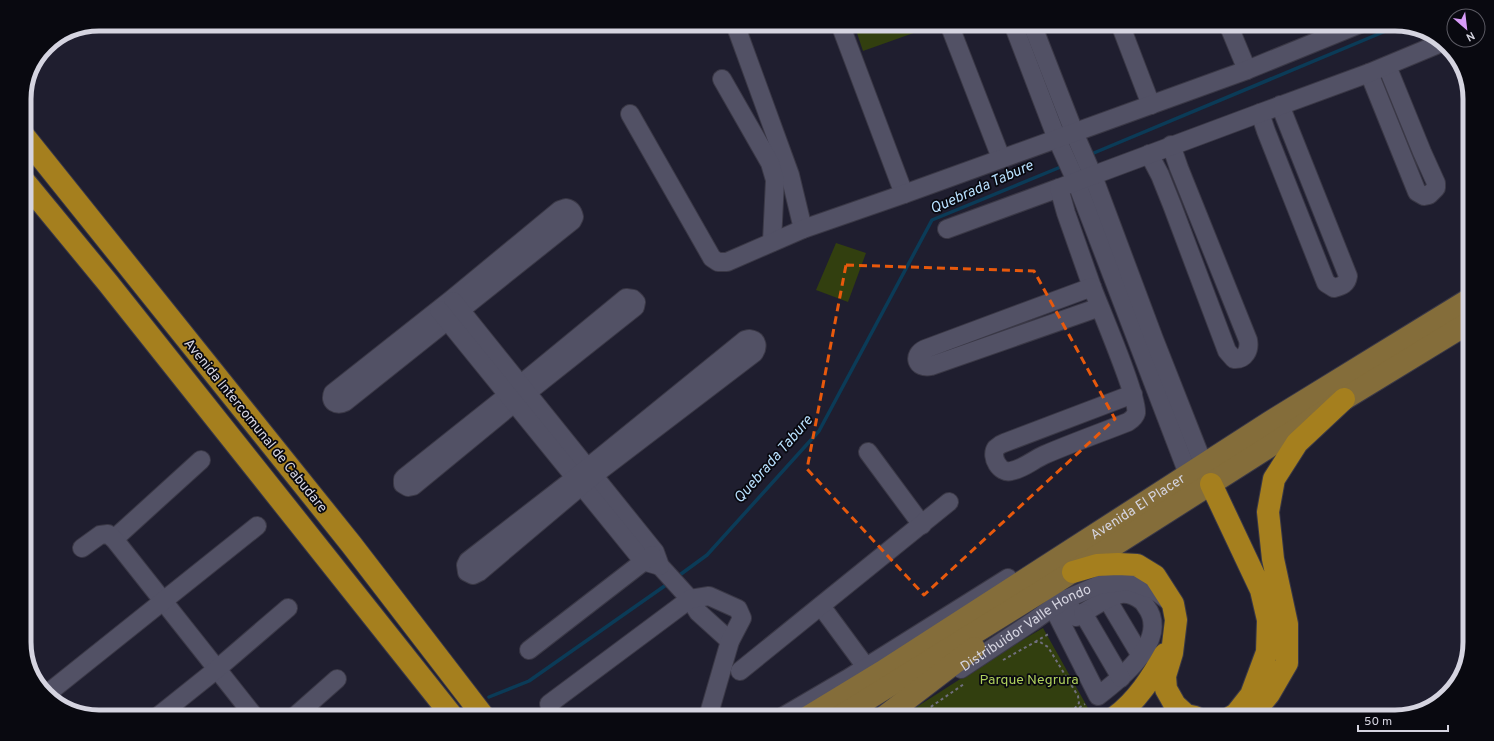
<svg xmlns="http://www.w3.org/2000/svg" width="1494" height="741" viewBox="0 0 1494 741" font-family="Overpass,sans-serif">
  <rect width="100%" height="100%" fill="#1f1e2f"/>
  <path fill="#323f0f" d="M854,24H920L922,30L863,51Z
    M836,243L866,253L848,302L816,290Z
    M1043,628L1093,717H901L1007,649Z"/>
  <g fill="none" stroke-linecap="round" stroke-linejoin="round">
    <path stroke="#0b3b57" stroke-width="3.5" d="M1089,155L1400,25
      M681,574L707,555L819,431L932,220L1063,166
      M489,697L529,681L666,585"/>
    <defs>
      <g id="minor">
        <path d="M735,24L790,175L803,229"/>
        <path d="M840,24L904,194"/>
        <path d="M949,24L1001,158"/>
        <path d="M1013,24L1057,139L1076,181L1193,487"/>
        <path d="M1032,24L1076,137L1093,176L1154,339L1208,476"/>
        <path d="M1120,24L1151,105"/>
        <path d="M1228,24L1247,70"/>
        <path d="M1369,73L1417,192L1424,196L1429,195L1436,188V183L1422,152L1387,66"/>
        <path d="M722,79L770,163L775,180L772,242"/>
        <path d="M1260,113L1266,131L1326,283L1334,288C1342,286 1347,284 1348,276L1280,105"/>
        <path d="M630,114L712,258L718,262H727L803,229L904,194L1247,70L1360,24"/>
        <path d="M1149,154L1160,175L1172,205L1227,351L1234,359C1245,360 1250,350 1248,340L1179,168L1171,145"/>
        <path d="M566,208C571,209 573,212 574,217L572,221L345,402C337,406 329,402 333,393L452,299L560,210Z"/>
        <path d="M947,229L1059,188"/>
        <path d="M1092,287L1066,213L1059,188L1260,113L1369,73L1441,43"/>
        <path d="M626,298L633,299L636,302L635,307L514,403L413,486L408,487L403,484V479L405,477L508,395Z"/>
        <path d="M453,301L655,552L660,566L690,599L698,612L730,641"/>
        <path d="M1100,307L931,366C916,369 912,355 925,349L1092,287C1099,306 1139,399 1136,413C1135,417 1131,420 1128,422C1100,433 1072,443 1044,455C1033,460 1023,469 1011,471C1000,474 990,457 996,448C998,446 1001,444 1004,443L1133,394"/>
        <path d="M439,310L643,561L660,566"/>
        <path d="M749,339C758,340 758,347 754,353L594,475L479,572L473,575L467,572L466,565L468,561L575,478L745,340Z"/>
        <path d="M868,452L922,525"/>
        <path d="M114,539L201,460"/>
        <path d="M82,548L100,535L108,534L114,539L255,717"/>
        <path d="M1107,599L1141,656"/>
        <path d="M821,606L866,667"/>
        <path d="M1053,607L1098,696C1119,680 1166,643 1149,611C1147,608 1145,604 1142,601C1135,596 1125,592 1117,595C1102,600 1089,610 1076,617L1066,599"/>
        <path d="M1083,613L1121,678"/>
        <path d="M529,650L652,555"/>
        <path id="s1" d="M961,669L1032,622L1053,607L1066,599L1099,585L1128,581L1154,590L1170,602"/>
        <path d="M740,671L949,502"/>
        <path d="M48,693L257,526"/>
        <path d="M549,704L690,599L709,596L738,609L742,618L730,641L708,717"/>
        <path d="M157,717L217,669L288,608"/>
        <path d="M294,717L337,679"/>
        <path d="M782,717L847,679L1008,578"/>
      </g>
      <g id="major">
        <path id="s2" d="M808,717L882,672L1270,422L1470,299"/>
        <path d="M839,717L1050,586L1344,399L1470,322"/>
        <path d="M884,717L974,648"/>
      </g>
      <path id="highway" d="M24,136L351,544L484,717
        M24,181L108,283L453,717
        M1211,484L1261,590L1268,620L1267,652L1251,695L1236,714L1231,717
        M1073,572L1097,565L1118,564L1137,565L1155,576L1173,604L1176,620L1172,653L1165,676L1166,689L1175,705L1186,715L1195,717
        M1115,717C1137,701 1152,677 1165,654
        M1250,717L1269,694L1287,663V624L1273,559L1268,512L1274,479L1297,443L1344,399"/>
    </defs>
    <use href="#minor" stroke="#3a3846" stroke-width="20"/>
    <use href="#major" stroke="#3a3846" stroke-width="24"/>
    <use href="#highway" stroke="#3a3846" stroke-width="24"/>
    <path stroke="#706f7e" stroke-width="2" stroke-dasharray="3 3" stroke-linecap="butt" d="M1035,642L1050,633
      M1003,660L1035,642H1040L1048,647L1078,696L1079,703L1068,717
      M1074,711L1085,704
      M916,717L964,684"/>
    <use href="#minor" stroke="#525165" stroke-width="18"/>
    <use href="#major" stroke="#846d3a" stroke-width="22"/>
    <use href="#highway" stroke="#a57f1e" stroke-width="22"/>
  </g>
  <path fill="none" stroke="#e8590c" stroke-width="3" stroke-dasharray="8 5" stroke-linejoin="round" d="M846,265L1034,271L1115,419L924,595L807,469Z"/>
  <g text-anchor="middle" dominant-baseline="central" stroke-width="3.5" stroke-linejoin="round" paint-order="stroke">
    <g font-size="14" fill="#d5d4e0" stroke="#090910">
      <text transform="translate(255 426) rotate(51)">Avenida Intercomunal de Cabudare</text>
      <text stroke="none"><textPath href="#s2" startOffset="391">Avenida El Placer</textPath></text>
      <text stroke="none"><textPath href="#s1" startOffset="77">Distribuidor Valle Hondo</textPath></text>
    </g>
    <g font-size="14" fill="#adce5b" stroke="#090910">
      <text x="1029" y="680">Parque Negrura</text>
    </g>
    <g font-size="15" font-style="italic" fill="#b7dffd" stroke="#090910">
      <text transform="translate(982 188) rotate(-24)">Quebrada Tabure</text>
      <text transform="translate(774 460) rotate(-49)">Quebrada Tabure</text>
    </g>
  </g>
  <path d="M0 0H1494V741H0ZM99 31H1395A68 68 0 0 1 1463 99V642A68 68 0 0 1 1395 710H99A68 68 0 0 1 31 642V99A68 68 0 0 1 99 31Z" fill="#090910" fill-rule="evenodd"/>
  <path fill="none" stroke="#d5d4e0" stroke-width="5" d="M99 31H1395A68 68 0 0 1 1463 99V642A68 68 0 0 1 1395 710H99A68 68 0 0 1 31 642V99A68 68 0 0 1 99 31Z"/>
  <g transform="translate(1466 28) rotate(152)"><circle r="19" fill="#090910" stroke="#5b5a63"/>
  <path d="M0-3L7 15L0 10L-7 15Z" fill="#d89bf8"/>
  <text y="-6" font-size="11" font-weight="bold" text-anchor="middle" fill="#d5d4e0">N</text>
  </g>
  <path d="M1358 725v6h90v-6" fill="none" stroke="#d5d4e0" stroke-width="2"/>
  <text x="1364" y="725" font-size="12" fill="#d5d4e0" stroke="#090910" stroke-width="3" paint-order="stroke">50 m</text>
</svg>
